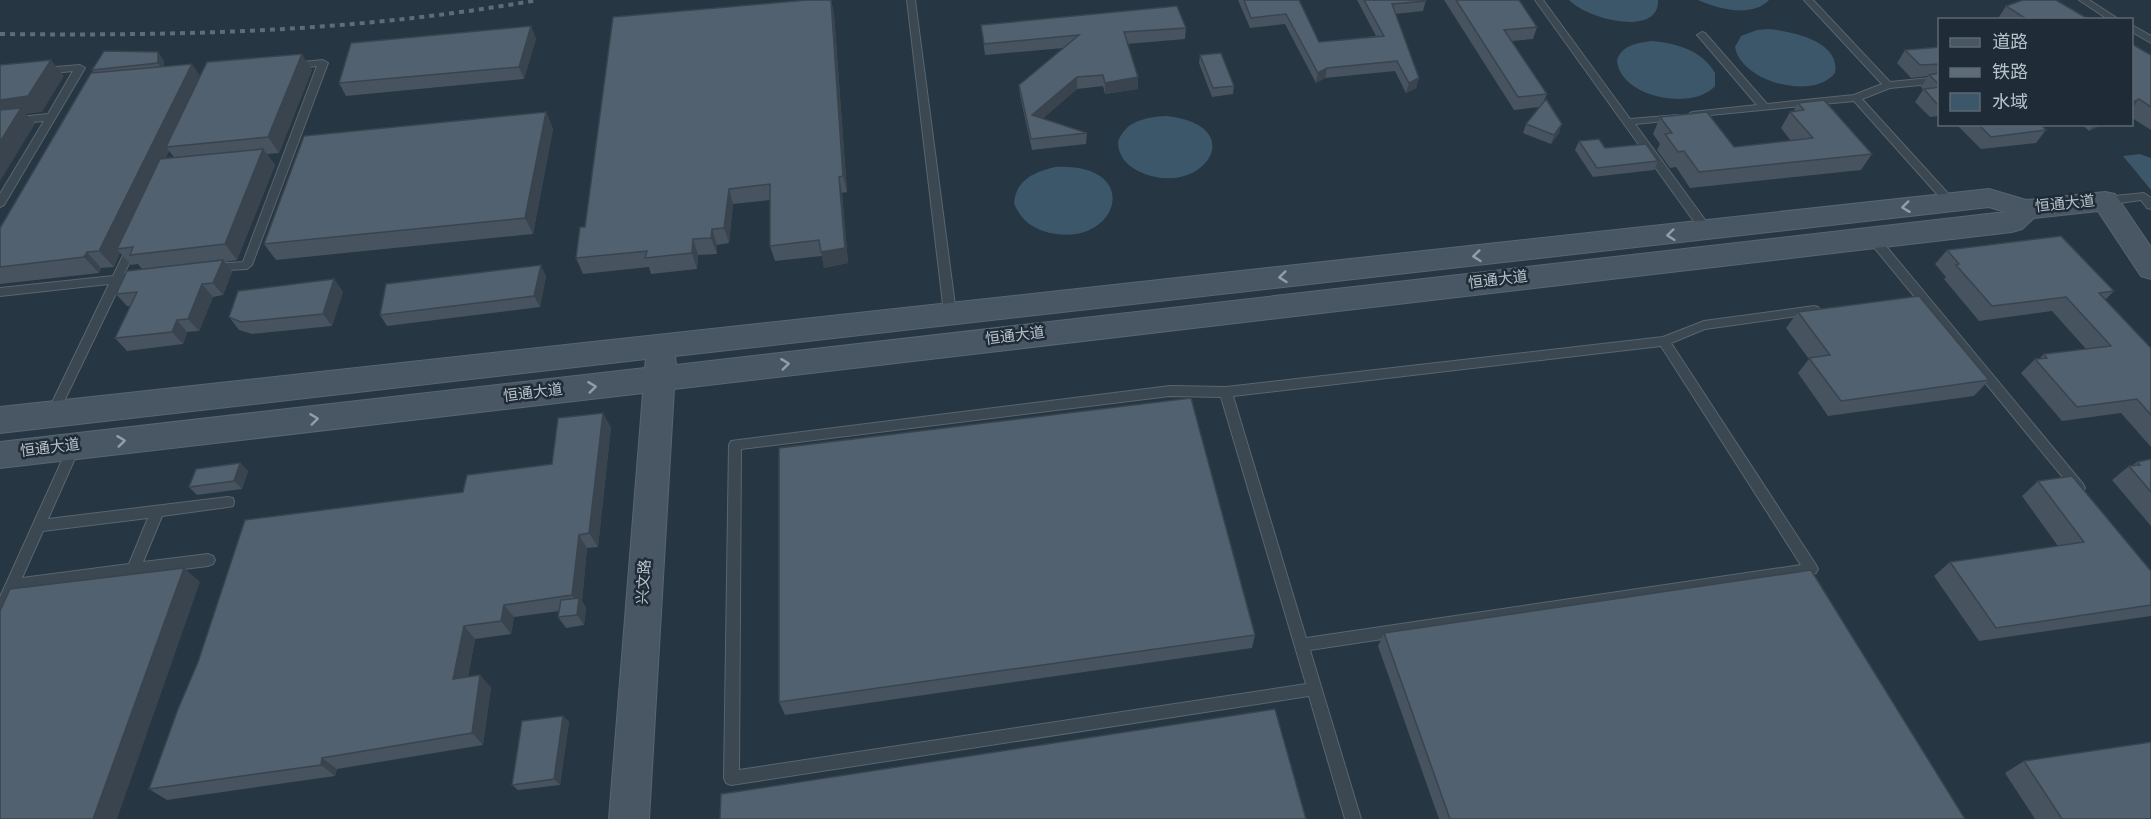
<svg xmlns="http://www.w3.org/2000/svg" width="2151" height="819" viewBox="0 0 2151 819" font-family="Overpass,'Noto Sans SC',sans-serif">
  <rect width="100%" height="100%" fill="#263642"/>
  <path fill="#3c566a" d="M1569,0H1658C1660,38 1586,19 1569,0Z
    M1698,0H1769C1752,18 1718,9 1698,0Z
    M1768,29C1791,31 1841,41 1835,73C1813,101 1741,82 1735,47L1741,36L1757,30Z
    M1651,41C1676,43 1702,50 1715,73V86C1692,112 1619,97 1617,60C1622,45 1637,43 1651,41Z
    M1166,116C1254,125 1201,202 1138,171C1126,165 1118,155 1118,142C1125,121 1146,117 1166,116Z
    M2140,154L2151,158V190L2123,156Z
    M1055,167C1148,162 1117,254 1043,231C1029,226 1019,217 1014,203C1016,180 1034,172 1055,167Z"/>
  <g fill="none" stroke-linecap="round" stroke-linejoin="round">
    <defs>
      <path id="lane" d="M907,0H915L956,313L950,317L944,313Z
        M1535,0H1543L1630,119L1678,115L1680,117L1675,120L1635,124L1711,228L1712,231L1711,234H1703Z
        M1804,0H1813L1890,82L1940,77V83L1890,88L1862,99L1953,199L1954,201L1953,203H1945L1854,101L1689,117L1687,115L1692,112L1757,105L1699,37L1697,35L1702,32L1705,33L1767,104L1854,95L1882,84Z
        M2079,0H2089L2120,20H2109Z
        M2132,25L2151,36V43L2132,32Z
        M323,60L328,63L252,265L247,269L210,271L209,268L214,264L243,262L317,66L292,69L287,66L292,63Z
        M80,65L85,68L4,205L0,207V194L44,121L0,125V119L48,114L73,71L43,74L38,71L43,68Z
        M2144,193L2151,198V209L2147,208L2141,200L2105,205L2100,201L2105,197Z
        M1872,233L1876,234L2083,484L2085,488L2083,492L2079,493L2075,492L1868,240L1867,237Z
        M133,241L138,245L124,274L137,273L142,277L137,281L121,283L57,416H49L47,413L109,284L0,296V288L113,276L128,245Z
        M1814,306L1818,307L1820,310L1818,313L1705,329L1671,343L1816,565L1818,569L1816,573L1310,650L1361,819H1345L1309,696L731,785L726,783L724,778L729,445L731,441L1170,386L1226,387L1663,337L1704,321ZM1661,346L1801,565L1306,638L1233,396ZM1170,396L1221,397L1306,684L739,770L741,449Z
        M74,442L78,443L80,447L48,519L228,497L233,498L234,502L233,506L228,507L162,516L143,562L208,554L213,556L215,560L213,564L208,566L16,590L5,616L0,618V597L68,447L70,443ZM148,518L129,564L22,578L43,531Z"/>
      <path id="secondary" d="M1989,189L2026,200L2105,192L2115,194L2151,247V279L2141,276L2098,211L2034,218L2022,229L2012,232L674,389L649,819H609L643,393L0,468V442L645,368L646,359L0,433V407ZM1989,207L2005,212L676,365L675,356Z"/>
    </defs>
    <use href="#lane" stroke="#59656f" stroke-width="2"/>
    <use href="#secondary" stroke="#59656f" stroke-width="2"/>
    <use href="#lane" fill="#3b4751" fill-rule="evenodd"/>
    <use href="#secondary" fill="#495764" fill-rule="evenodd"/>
    <path stroke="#5d6c78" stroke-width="4" stroke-dasharray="5 5" stroke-linecap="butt" d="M0,34C184,36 356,32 538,0"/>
  </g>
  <path fill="#47535f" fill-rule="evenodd" d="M831,0L834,14L847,192L842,193L848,263L824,268L822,256L775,261L770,246V200L733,204L729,243L717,245V254L698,255L697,269L651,274L649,267L583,274L576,258L585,227Z
    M1238,0H1299L1319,42L1376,36L1357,0H1426L1423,11L1395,14L1419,78L1416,88L1406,93L1395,71L1325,78L1316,83L1285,24L1250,28Z
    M1444,0H1519L1537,27L1533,39L1512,41L1547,94L1544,100L1559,133L1551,144L1523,133L1526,124L1539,107L1514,110Z
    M2006,6L2090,20H1997Z
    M981,25L1186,28L1185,39L1127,44L1138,89L1105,94L1103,86L1077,89L1042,119L1087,133L1086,144L1032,150L1020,96L1019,85L1064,48L985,55Z
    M531,26L536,39L524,79L346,96L339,83Z
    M2132,44L2151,55V130L2132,118Z
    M1940,47V116L1930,117L1915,102L1923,90L1921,87L1928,76L1911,78L1897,63L1905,50Z
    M158,52L164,61V66L200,76L312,70L279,153L267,154L275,165L237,260L224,262L232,272L223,295L213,297L199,331L187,332L183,344L127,351L115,338L130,306H127L116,294L142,269L138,264L131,265L120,253L114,267L101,268L99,273L0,284V228L94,73L92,70ZM169,151L174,157L166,158Z
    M1200,55L1234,86L1233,94L1212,97L1199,63Z
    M1798,103L1872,154L1861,170L1690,188L1676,167L1670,168L1657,150L1660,144L1653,134L1660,117L1734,147L1791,141L1781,128L1790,112H1793Z
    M546,112L553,129L533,234L276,260L264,244Z
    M1956,124H2040L2046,130L2036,143L1981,149Z
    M2081,124H2103L2089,131Z
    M1579,141L1658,161L1654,170L1593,177L1575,150Z
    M1947,250L2114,291L2105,300L2151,348V447L2121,413L2062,421L2021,373L2035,359H2039L2044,354L2086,349L2052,311L1979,321L1944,279L1946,277L1935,264Z
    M546,276L540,307L387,326L380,315Z
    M334,279L343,292L332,326L252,334L239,330L229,317Z
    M1798,312L1989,380L1974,396L1828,416L1798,373L1809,359L1786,328Z
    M611,427L598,547L587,548L582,601L586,608L584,625L566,628L558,617L559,611L514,617L511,634L475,639L468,677L491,687L483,745L337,769L335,776L167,800L149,789L463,492L552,464Z
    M2151,459V526L2112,480L2129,466H2131L2137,462Z
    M240,463L248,471L242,489L197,495L189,487Z
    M2038,481L2151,571V616L1979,641L1934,576L1950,562L2058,546L2022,496Z
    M1384,633L1965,819H1439L1378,646Z
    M1255,635L1252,648L785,715L779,702Z
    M563,716L569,722L560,785L518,790L512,785Z
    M2024,761L2151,819H2035L2005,773Z"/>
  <path fill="#39444e" d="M831,0L834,14L847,192L843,176Z
    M531,26L536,39L524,79L519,67Z
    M158,52L164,61V72L158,63Z
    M302,54L312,70L279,153L268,137Z
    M51,60L64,76L42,112L26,114L35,124L0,181V100Z
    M192,64L203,80L166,147L169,151L123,248L117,249L120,253L114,267L99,251Z
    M1327,68L1325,78L1316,83L1318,73Z
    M1077,77V89L1032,127V115Z
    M1138,77V89L1105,94V83Z
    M1419,78L1416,88L1406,93L1409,83Z
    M2139,99L2132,108V103Z
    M546,112L553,129L533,234L525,218Z
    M1562,124L1559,133L1551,144L1554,135Z
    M2095,124H2103L2089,131Z
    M263,149L275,165L237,260L225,244Z
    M839,177L842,193L848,263L824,268L821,252Z
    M729,189L733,204L729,243L724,228Z
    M712,229L717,245V254L711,238Z
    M693,239L698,255L697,269L692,253Z
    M87,252L101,268L99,273L84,257Z
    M223,260L232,272L223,295L213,283Z
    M541,265L546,276L540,307L534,296Z
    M334,279L343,292L332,326L323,314Z
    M202,284L213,297L199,331L188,319Z
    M177,320L187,332L183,344L172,332Z
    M603,413L611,427L598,547L589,533Z
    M240,463L248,471L242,489L234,481Z
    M579,535L587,548L582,601L586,608L584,625L577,615L578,605L572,595Z
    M184,568L200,582L117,819H93Z
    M504,605L514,617L511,634L501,621Z
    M464,626L475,639L465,691L453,679Z
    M480,675L491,687L483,745L472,733Z
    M563,716L569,722L560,785L554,779Z
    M322,758L337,769L335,776L321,765Z"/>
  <path fill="#52616f" stroke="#39444e" stroke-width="1.5" d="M807,0H831L843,176L839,177L845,248L821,252L819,240L770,246V184L729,189L724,228L712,229L711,238L693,239L692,253L645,258L647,251L576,258L580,227H585L613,17Z
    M1244,0H1299L1319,42L1384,36L1364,0H1426V1L1392,4L1419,78L1409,83L1397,61L1327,68L1318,73L1286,14L1251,18Z
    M1456,0H1519L1537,27L1504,30L1547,94L1518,97Z
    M2023,0H2056L2090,20H2028L2006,6Z
    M1177,6L1186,28L1124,32L1138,77L1105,83L1103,75L1077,77L1032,115L1087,133L1031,139L1019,85L1079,35L984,44L981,25Z
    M531,26L519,67L339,83L351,43Z
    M2132,44L2151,55V107L2139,99L2132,103Z
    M1940,47V64L1920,65L1905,50Z
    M104,51L158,52V63L92,70Z
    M1221,53L1234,86L1213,88L1200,55Z
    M302,54L268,137L166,147L207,62Z
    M51,60L28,96L0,100V65Z
    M192,64L99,251L87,252L84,257L0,267V228L91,73Z
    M1940,73V85L1929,75Z
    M1940,87V104L1938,105L1924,89Z
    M1546,99L1562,124L1554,135L1526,124Z
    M1824,100L1872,154L1699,172L1684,151L1678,152L1665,134L1672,133L1660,117L1707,112L1734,147L1813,138L1790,112L1804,110L1798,103Z
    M21,108L0,142V110Z
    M546,112L525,218L264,244L304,136Z
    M1978,124H2040L2046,130L1991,137Z
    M1599,139L1605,148L1646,144L1658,161L1597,168L1579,141Z
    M263,149L225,244L130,255L133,247L117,249L160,159Z
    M2061,236L2114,291L2099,293L2151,348V415L2137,399L2077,407L2035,359L2047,358L2044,354L2111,346L2066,297L1992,306L1956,265L1959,264L1947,250Z
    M223,260L213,283L202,284L188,319L177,320L172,332L115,338L137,292L116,294L127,271Z
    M541,265L534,296L380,315L386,284Z
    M334,279L323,314L241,322L229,317L238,291Z
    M1919,296L1989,380L1841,401L1809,358L1830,355L1798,312Z
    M1191,398L1255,635L779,702V448Z
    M603,413L589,533L579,535L572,595L504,605L501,621L464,626L453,679L480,675L472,733L322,758L321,765L149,789L178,709L198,662L245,520L463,492L467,475L552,464L558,418Z
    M2151,459V492L2129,466L2140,465L2137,462Z
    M240,463L234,481L189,487L196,469Z
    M2072,476L2151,571V605L1996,628L1950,562L2084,542L2038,481Z
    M184,568L93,819H0V611L10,589Z
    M1811,570L1965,819H1450L1384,633Z
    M579,598L577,615L558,617L561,600Z
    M1275,709L1306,819H720L721,794Z
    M563,716L554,779L512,785L522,721Z
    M2151,742V819H2062L2024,761Z"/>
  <defs><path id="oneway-chevron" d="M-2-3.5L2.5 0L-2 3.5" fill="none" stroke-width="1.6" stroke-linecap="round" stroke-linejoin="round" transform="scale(1.5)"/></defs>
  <g stroke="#919da7">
    <use href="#oneway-chevron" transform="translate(1906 207) rotate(173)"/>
    <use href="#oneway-chevron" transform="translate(1671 235) rotate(174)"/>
    <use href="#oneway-chevron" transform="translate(1477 256) rotate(174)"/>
    <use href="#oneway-chevron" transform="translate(1283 277) rotate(174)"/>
    <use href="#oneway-chevron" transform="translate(785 364) rotate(-7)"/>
    <use href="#oneway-chevron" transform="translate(592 387) rotate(-7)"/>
    <use href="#oneway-chevron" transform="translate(314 419) rotate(-7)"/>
    <use href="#oneway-chevron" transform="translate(121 441) rotate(-7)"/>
  </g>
  <g text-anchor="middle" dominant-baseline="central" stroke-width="5" stroke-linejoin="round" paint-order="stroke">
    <g font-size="15" fill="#b8c2cb" stroke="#1f2c37">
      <text transform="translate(2065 205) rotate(-6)">恒通大道</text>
      <text transform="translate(1498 281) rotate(-7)">恒通大道</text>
      <text transform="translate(1015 337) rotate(-7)">恒通大道</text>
      <text transform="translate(533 394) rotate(-7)">恒通大道</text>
      <text transform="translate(50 449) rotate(-7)">恒通大道</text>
      <text transform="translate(645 582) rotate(-86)">兴文路</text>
    </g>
  </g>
  <rect x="1938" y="18" width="195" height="108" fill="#1f2c37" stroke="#5c6872" stroke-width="1.5"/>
  <rect x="1950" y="38" width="30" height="9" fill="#495764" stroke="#5c6872" stroke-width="1.5"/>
  <text x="1992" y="48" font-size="18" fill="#b8c2cb">道路</text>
  <rect x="1950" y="68" width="30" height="9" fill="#5d6c78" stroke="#5c6872" stroke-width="1.5"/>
  <text x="1992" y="78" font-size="18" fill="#b8c2cb">铁路</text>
  <rect x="1950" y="93" width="30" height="18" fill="#3c566a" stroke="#5c6872" stroke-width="1.5"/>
  <text x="1992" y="108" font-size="18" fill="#b8c2cb">水域</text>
</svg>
